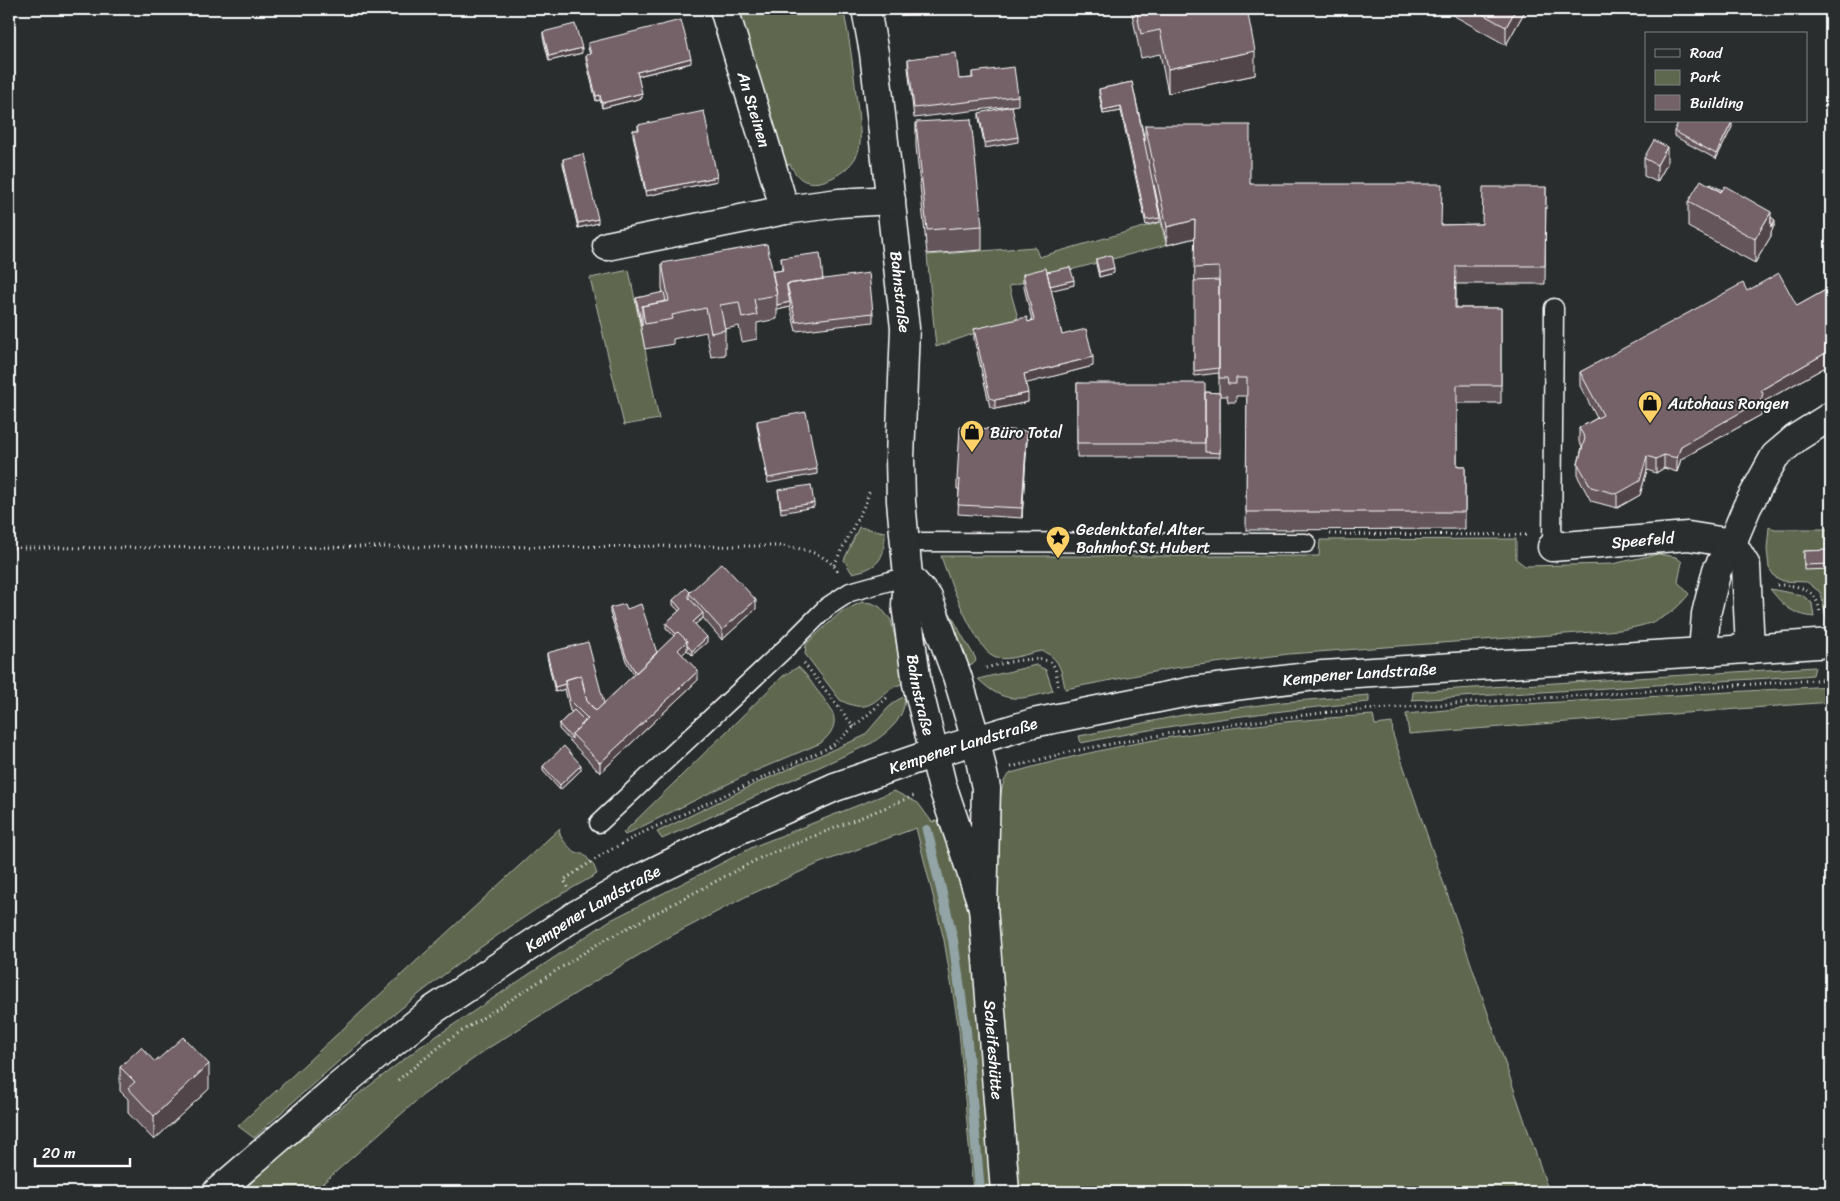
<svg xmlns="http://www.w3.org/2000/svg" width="1840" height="1201" viewBox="0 0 1840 1201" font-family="Sriracha,sans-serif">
  <rect width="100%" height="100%" fill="#2a2d2e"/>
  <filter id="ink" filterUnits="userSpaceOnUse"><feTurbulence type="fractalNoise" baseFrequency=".02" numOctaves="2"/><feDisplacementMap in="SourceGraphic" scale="10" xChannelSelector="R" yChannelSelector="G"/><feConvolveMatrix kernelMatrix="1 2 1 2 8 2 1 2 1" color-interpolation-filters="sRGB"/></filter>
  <g filter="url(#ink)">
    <path fill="#5e684f" stroke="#aeb4a7" d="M738,9H843C851,43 854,77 858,111C859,124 862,137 859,149C855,166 835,179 820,182C804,185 796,177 790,164L785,166Z
      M1161,222L1166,245L1009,286L1018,318L936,347L927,255L1035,247L1039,257Z
      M629,270L659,419L624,425L590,278Z
      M859,527L885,532C885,559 879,568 852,573L844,560Z
      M1769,527L1775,529H1831V618H1826L1821,593L1807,582L1783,581L1775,577L1769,568L1767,549Z
      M1516,539V559L1525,566L1612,564L1658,554L1676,557L1682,562L1678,582L1689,594C1670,619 1650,625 1620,630L1289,654L1174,668L1065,689C1062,672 1060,658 1042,651C1028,653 1010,661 996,658C977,653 947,575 941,556H1319L1320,540Z
      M1770,589L1802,595L1812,603L1814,617C1791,614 1784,606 1770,589Z
      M862,602L872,603L880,607L891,620L905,683C876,690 876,719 840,700L805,654L806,644L841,612Z
      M949,611L963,637L975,657L976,661L972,665L968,666L944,613Z
      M1036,665L1046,670L1053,691C1020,700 1005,705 978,679Z
      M798,667C805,672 811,682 816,689C832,709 845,722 821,743L746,775L625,835L623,833L783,676Z
      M1815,667L1813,675L1802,676L1412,700L1413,692L1457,689Z
      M1831,686V702L1409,734L1406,714L1475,707Z
      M1369,695V702C1272,711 1176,723 1081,743L1079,736L1183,715L1283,702Z
      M903,697L905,699C903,721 889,731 872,743L662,839L657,832L757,783L864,736L888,708L896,701Z
      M1373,715L1375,725L1392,723L1393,735L1549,1192H973L959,1030L944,940L916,828L820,863L745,897L671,936L597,980L490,1047L423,1095L313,1192H241L282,1155L343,1106L420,1047L609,921L755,846L894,791L918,803L932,822L964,812L970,844L977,808L1000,800C1002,789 1002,779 1011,773C1129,739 1252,722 1373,715Z
      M560,828C557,837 569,846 575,853H583L594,866L597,874C577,886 555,897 535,910C434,976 342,1056 254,1138L238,1126Z"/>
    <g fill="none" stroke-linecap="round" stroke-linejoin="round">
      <path stroke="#92a4a6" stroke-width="10" d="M927,830L953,940L966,1031L980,1192"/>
      <defs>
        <path id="lane" d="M904,542L1306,543
          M1552,547L1554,308
          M599,823L790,644L827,607L850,592L908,576"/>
        <g id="street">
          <path id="s1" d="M724,9L785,210"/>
          <path id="s2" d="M866,9L874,53L905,328L900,458L901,501L908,576L906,605L917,684L942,785L983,907"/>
          <path d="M607,246L785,210L839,203L891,200"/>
          <path d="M1732,543L1746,566L1750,649"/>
          <path id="s3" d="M1552,547L1688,536L1732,543"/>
          <path id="s4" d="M908,576L928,598L957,676L976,740L986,788L983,907L1005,1192"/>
          <path d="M1703,652L1706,614L1717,570L1732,543L1747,507L1775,456L1796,438L1831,416"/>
        </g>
        <g id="secondary">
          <path id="s5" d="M217,1192L338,1087L433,1010L576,915L635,881L738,830L835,787L934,753L1033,723L1193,691L1323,675L1703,652L1831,643"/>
        </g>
      </defs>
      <use href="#lane" stroke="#fff" stroke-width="21"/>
      <use href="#street" stroke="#fff" stroke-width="31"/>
      <use href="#secondary" stroke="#fff" stroke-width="31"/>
      <path stroke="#fff" stroke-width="3" stroke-dasharray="1 4" stroke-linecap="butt" d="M1330,534L1526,535
        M9,548L782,546C801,548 827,553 838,572
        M834,565L866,502L869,492
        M1777,585C1799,585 1817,588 1820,613
        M804,663L855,728
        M986,668C999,664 1044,652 1053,665C1057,670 1057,680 1059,687
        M1011,767L1073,751L1187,730L1329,712L1831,679
        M568,887L564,880L603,854L644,832L832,746L889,696
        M398,1080L448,1040L601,942L760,858L914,796"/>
      <use href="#lane" stroke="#2a2d2e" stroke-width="18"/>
      <use href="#street" stroke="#2a2d2e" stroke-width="28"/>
      <use href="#secondary" stroke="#2a2d2e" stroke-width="28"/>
    </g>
    <path fill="#64545a" stroke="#fff" d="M900,9H949L901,15Z
      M1131,9H1247L1255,75L1168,93L1160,54L1141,58Z
      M1442,9H1526L1506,45Z
      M543,32L582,53L549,61L543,37Z
      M588,43L691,63L638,76L642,98L602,108L600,100L596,101L586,60V55H590L588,48Z
      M908,59L959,79L972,78V72L1018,96V105L914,118L908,68Z
      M1132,82L1145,141V125L1250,184L1441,225L1482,224L1546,187L1545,284H1456V308H1501V403H1457V466H1465V529L1246,530L1247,396H1236V402H1228L1227,396H1220V457H1077V383L1219,393V373L1194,376L1195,238L1167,245L1154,185L1160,218V222L1146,225L1121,111L1103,114L1099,94V89Z
      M979,113L1018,137V142L985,148L979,118Z
      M916,122L982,226V250L927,254L916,146Z
      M638,125L717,181L646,196L633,135V130H638Z
      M1732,127L1716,159L1674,136V131Z
      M1644,158L1667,164L1657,182L1644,176Z
      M563,159L598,223L578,228L563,164Z
      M1710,185L1771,217L1775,224L1771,232V236L1755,263L1688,227V202Z
      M781,258L823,279L873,313V322L796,331L790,307L777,310V319L757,323V339L742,342L739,326L725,329V355L711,357L706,332L673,339V344L645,349L636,302V298L663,293L662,288V263L772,272L782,270Z
      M1096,259L1114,273L1099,277L1096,264Z
      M1047,272L1074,285L1051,290L1062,335L1093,366L1026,383L1028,402L995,409L990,407L974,339V329L1032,321L1023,283V274Z
      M1831,287V364L1763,402V407L1761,415L1681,459L1677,472L1664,468L1656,473L1647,470L1640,495L1617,508L1591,501L1578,477V464L1582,447L1579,442V428L1597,418L1580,386V372L1747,291L1797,306Z
      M757,421L817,469V474L768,483L757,426Z
      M1027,440L1022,518L958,514L959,489H957V480Z
      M778,490L814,503V507L781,513Z
      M1831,550V569L1804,570V551Z
      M690,592L756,609L722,640L703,618L695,624L707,642L692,655L687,650L682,655L698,680L600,773L559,729V724L572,712L570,711L565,689L555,692L547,657V653L604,703L634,675L626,661L610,613V608L627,609L657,653L674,636L666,628V623L679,611L673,605V600Z
      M543,766L581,770L560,790L543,771Z
      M155,1062L209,1089L154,1140L128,1113V1099L120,1091V1067Z"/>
    <path fill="#51454a" stroke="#fff" d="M1516,9H1526L1506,45V27Z
      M582,48V53L549,61V56Z
      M1255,51V75L1168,93V69Z
      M691,58V63L637,76V72Z
      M642,93V98L602,108V103Z
      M600,95V100L596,101V96Z
      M1121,106V111L1103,114V110Z
      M1732,122V127L1716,159V154Z
      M1667,147V164L1657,182V165Z
      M717,177V181L646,196V191Z
      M1771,212V227L1775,220V224L1771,232V236L1755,263V239Z
      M598,219V223L578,228V223Z
      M1195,220V238L1167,245V227Z
      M1114,268V273L1099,277V272Z
      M1074,280V285L1049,291V286Z
      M790,302V307L777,310V305Z
      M1831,350V364L1763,402V407L1761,415L1681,459L1677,472V458L1681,446L1761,390Z
      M1093,357V366L1024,384V374Z
      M1028,393V402L995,409V400Z
      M1027,431V440L1022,518V508Z
      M1664,455V468L1656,473V459Z
      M1647,456V470L1640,495L1617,508V494Z
      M756,600V609L722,640V630Z
      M703,613V618L693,626V622Z
      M707,637V642L692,655V651Z
      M687,641V650L678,659V650Z
      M698,671V680L600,773V763Z
      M565,684V689L555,692V687Z
      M581,765V770L560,790V785Z
      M209,1064V1089L154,1140V1116Z"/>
    <path fill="#746269" stroke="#fff" d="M1136,9H1247L1255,51L1168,69L1160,30L1141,34Z
      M1473,9H1516L1506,27Z
      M681,20L691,58L637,72L642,93L602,103L600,95L596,96L586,55L591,54L588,43Z
      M575,24L582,48L549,56L543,32Z
      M956,53L959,79L973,78L972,72L1014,67L1018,96L914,108L908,59Z
      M1132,82L1160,218L1146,220L1121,106L1103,110L1099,89Z
      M1012,106L1018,137L985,143L979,113Z
      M704,111L717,177L646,191L633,130H639L638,125Z
      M971,119L982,226L927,230L916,122Z
      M1679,121H1731L1732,122L1716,154L1674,131Z
      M1145,125H1250V184H1442L1441,225L1482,224L1483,187H1546L1545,266H1456L1455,308H1501V385H1457V466H1465V512H1246L1247,378H1236V384H1228L1227,378H1219V267L1194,268L1195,220L1167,227Z
      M1654,140L1667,147L1657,165L1644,158Z
      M583,154L598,219L578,223L563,159Z
      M1701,180L1721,192L1725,186L1771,212L1755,239L1688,202Z
      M1711,184L1722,190L1721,192L1710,185Z
      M1771,217L1775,220L1771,227Z
      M767,244L777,295L754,299L757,315L742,318L739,302L720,305L725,330L711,333L706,308L672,315L673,319L645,324L642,306L669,301L662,263Z
      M820,253L823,279L787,284V289L790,302L777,305V295L772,272L783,270L781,258Z
      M1111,255L1114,268L1099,272L1096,259Z
      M1070,267L1074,280L1050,286L1047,272Z
      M1046,268L1062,335L1086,329L1093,357L1024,374L1028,393L995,400L990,398L974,329L1027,317L1028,322L1034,320L1023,274Z
      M869,273L873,313L796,322L787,284Z
      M1779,273L1797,306L1831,287V350L1761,390L1763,393L1761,401L1681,446L1677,458L1664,455L1656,459L1647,456L1640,481L1617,494L1591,487L1578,464L1585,438L1579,428L1603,415L1580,372L1743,283L1747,291Z
      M1219,280V368L1194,371V281Z
      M664,292L666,301L642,306V326L636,298Z
      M1077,383H1205V443H1077Z
      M1205,392L1220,393V453L1205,452Z
      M806,412L817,469L768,478L757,421Z
      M960,427L1027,431L1022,508L958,505L960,480H957Z
      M811,485L814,503L781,508L778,490Z
      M1831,550V564L1804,565V551Z
      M722,563L756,600L722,630L689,593Z
      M686,588L690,592L689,593V598L703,613L693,622L707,637L692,651L687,645V641L678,632L676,634L666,623L681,609L673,600Z
      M625,604L627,609L641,604L657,653L636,673L626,656L610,608Z
      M678,632L687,641L678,650L698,671L600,763L572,734L588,719L570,701L565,680L581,675L587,701L596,711Z
      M588,642L604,703L596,711L587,701L581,675L565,680V684L555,687L547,653Z
      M574,710L585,721L572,734V739L559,724Z
      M564,746L581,765L560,785L543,766Z
      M183,1037L209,1064L154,1116L128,1088L135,1082L120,1067L141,1047L155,1062Z"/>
  </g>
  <defs>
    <symbol id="shop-pin" viewBox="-11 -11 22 30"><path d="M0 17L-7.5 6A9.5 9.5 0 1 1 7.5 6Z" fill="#ffd166" stroke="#2a2d2e"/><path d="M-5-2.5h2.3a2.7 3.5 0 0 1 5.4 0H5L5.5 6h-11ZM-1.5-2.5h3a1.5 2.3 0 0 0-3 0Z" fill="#111"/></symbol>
    <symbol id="sight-pin" viewBox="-11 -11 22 30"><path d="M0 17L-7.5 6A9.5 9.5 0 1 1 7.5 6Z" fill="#ffd166" stroke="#2a2d2e"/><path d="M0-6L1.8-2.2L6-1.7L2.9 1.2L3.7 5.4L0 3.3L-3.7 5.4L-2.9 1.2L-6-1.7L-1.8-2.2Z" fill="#111"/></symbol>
  </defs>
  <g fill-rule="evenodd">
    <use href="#shop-pin" x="1636" y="389" width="28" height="38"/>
    <use href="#shop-pin" x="958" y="418" width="28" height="38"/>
    <use href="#sight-pin" x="1044" y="524" width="28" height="38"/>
  </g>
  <g text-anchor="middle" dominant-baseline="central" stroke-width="4" stroke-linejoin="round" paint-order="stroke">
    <g font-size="16" fill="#fff" stroke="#2a2d2e">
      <text stroke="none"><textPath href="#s1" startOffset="105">An Steinen</textPath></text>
      <text stroke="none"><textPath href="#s2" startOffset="285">Bahnstraße</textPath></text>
      <text stroke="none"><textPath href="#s3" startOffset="91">Speefeld</textPath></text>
      <text stroke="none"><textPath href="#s5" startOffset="1282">Kempener Landstraße</textPath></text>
      <text stroke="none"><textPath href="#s2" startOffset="690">Bahnstraße</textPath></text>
      <text stroke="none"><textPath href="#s5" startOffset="878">Kempener Landstraße</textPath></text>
      <text stroke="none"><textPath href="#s5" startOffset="472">Kempener Landstraße</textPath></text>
      <text stroke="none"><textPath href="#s4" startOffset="491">Scheifeshütte</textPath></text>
    </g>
    <g font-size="16" fill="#fff" stroke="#2a2d2e" text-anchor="start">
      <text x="1668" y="403">Autohaus Rongen</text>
      <text x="990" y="432">Büro Total</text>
      <text x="1076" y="529">Gedenktafel Alter<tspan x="1076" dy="18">Bahnhof St Hubert</tspan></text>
    </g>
  </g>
  <rect width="1840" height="1201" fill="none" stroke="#2a2d2e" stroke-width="30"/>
  <rect x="15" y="15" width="1810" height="1171" fill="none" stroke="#fff" stroke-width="2" filter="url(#ink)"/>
  <rect x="1645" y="32" width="162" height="90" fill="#2a2d2e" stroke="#7f8182"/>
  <rect x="1655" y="49" width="25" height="8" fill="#2a2d2e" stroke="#7f8182"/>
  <text x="1690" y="58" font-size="15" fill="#ffffff">Road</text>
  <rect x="1655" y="70" width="25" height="15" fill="#5e684f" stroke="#7f8182"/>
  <text x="1690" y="82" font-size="15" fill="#ffffff">Park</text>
  <rect x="1655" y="95" width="25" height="15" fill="#746269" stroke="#7f8182"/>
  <text x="1690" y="108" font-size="15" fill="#ffffff">Building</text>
  <path d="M35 1158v8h95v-8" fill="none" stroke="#ffffff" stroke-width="2.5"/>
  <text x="42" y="1158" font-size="15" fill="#ffffff" stroke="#2a2d2e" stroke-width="4" paint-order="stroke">20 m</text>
</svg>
